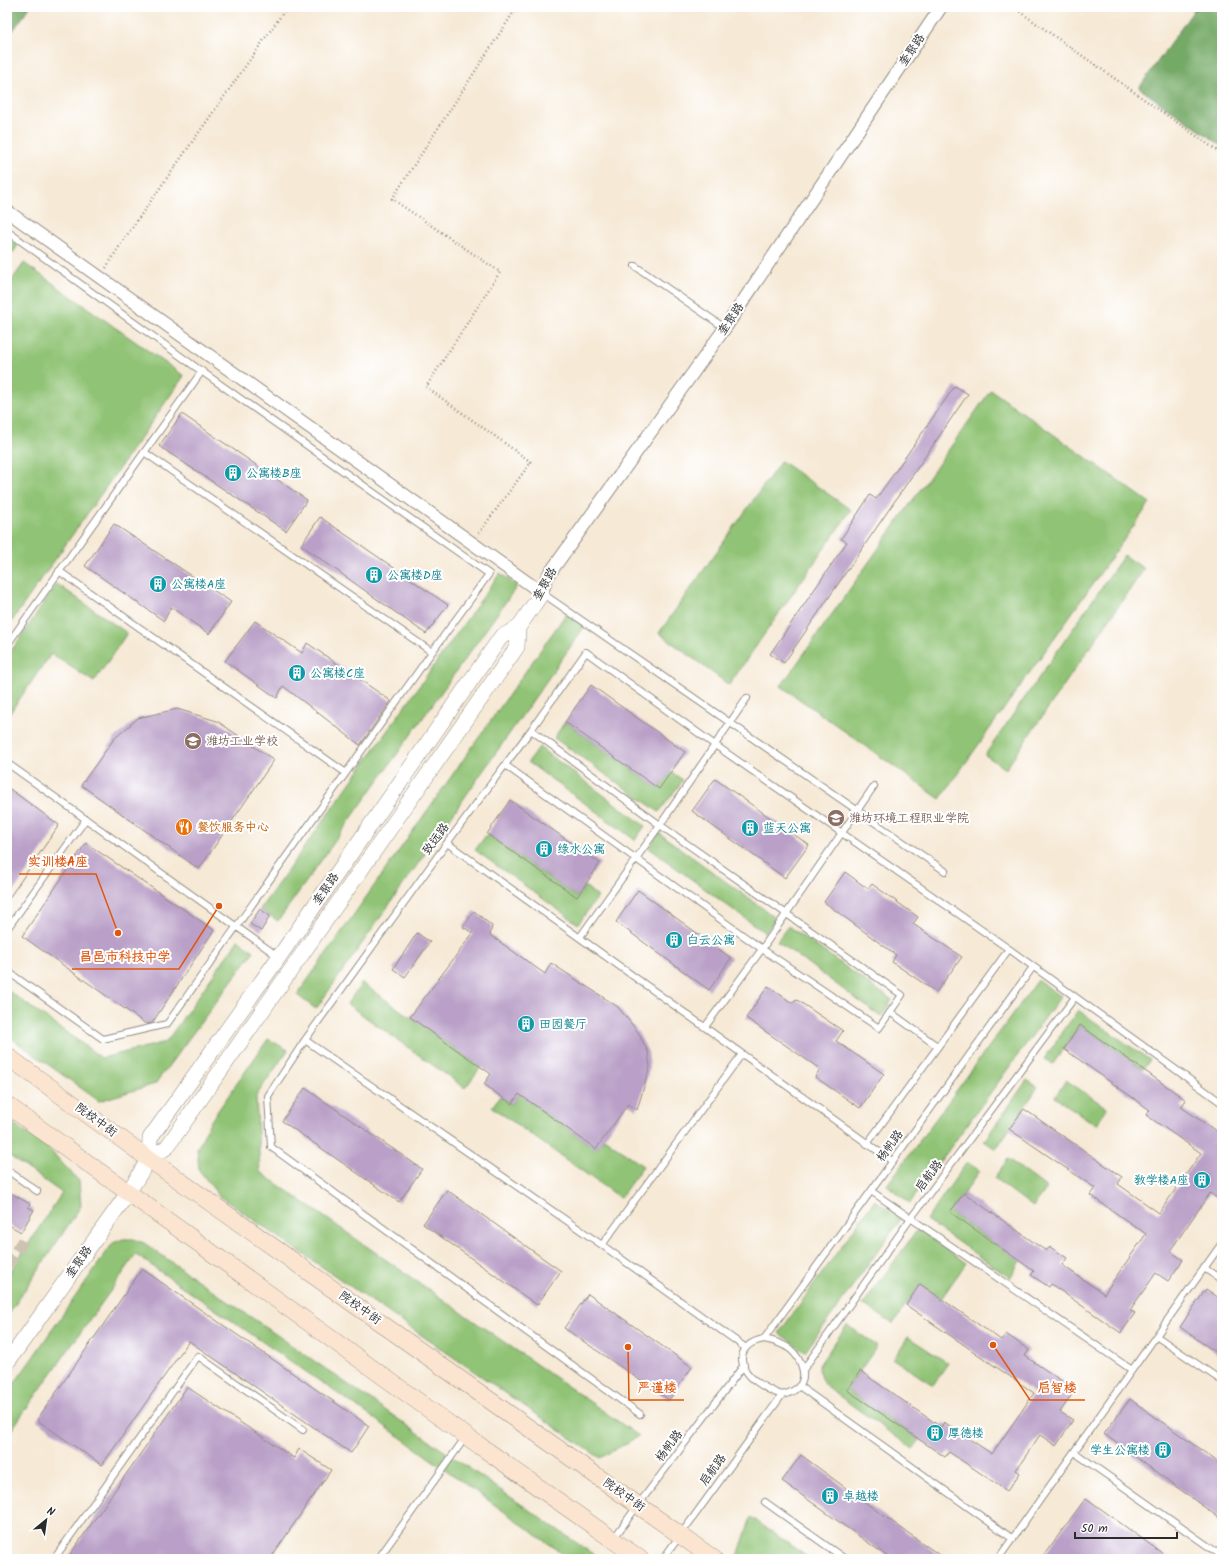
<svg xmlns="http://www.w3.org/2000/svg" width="1229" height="1566" viewBox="0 0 1229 1566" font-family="Kalam,'LXGW WenKai TC',sans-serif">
  <rect width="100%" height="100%" fill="#fff"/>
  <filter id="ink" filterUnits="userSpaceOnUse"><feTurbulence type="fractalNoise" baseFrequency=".025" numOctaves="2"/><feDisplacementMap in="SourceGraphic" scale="8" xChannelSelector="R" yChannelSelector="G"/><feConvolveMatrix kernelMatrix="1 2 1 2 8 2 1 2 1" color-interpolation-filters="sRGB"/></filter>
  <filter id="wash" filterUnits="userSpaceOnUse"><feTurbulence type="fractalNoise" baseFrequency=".012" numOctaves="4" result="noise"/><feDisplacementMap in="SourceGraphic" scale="16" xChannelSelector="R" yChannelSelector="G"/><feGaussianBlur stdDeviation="0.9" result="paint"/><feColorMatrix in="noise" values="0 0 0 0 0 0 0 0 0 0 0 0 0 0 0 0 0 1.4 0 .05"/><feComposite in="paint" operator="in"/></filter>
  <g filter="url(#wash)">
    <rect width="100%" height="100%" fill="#f6e9d5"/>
    <path fill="#90c375" stroke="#5e7750" d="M7,231L21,241L7,261Z
      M24,263L184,376L7,628V287Z
      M991,390L1150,503L940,799L781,686Z
      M781,461L851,510L729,685L659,633Z
      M1124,555L1144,569L1006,769L985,755Z
      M500,573L517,586L278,921L260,909Z
      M57,584L127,633L94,682L51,654L7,717V657Z
      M566,614L585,626L316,1009L297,995Z
      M565,722L659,789L671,772L683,780L659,812L554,738Z
      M539,747L645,826L635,840L528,762Z
      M659,833L776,918L765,933L649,848Z
      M487,834L577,897L585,886L598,897L578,924L475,850Z
      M788,926L892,1000L881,1017L777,941Z
      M238,940L254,951L155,1084L99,1101L7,1035V990L102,1058L166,1042Z
      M1038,980L1061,996L910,1203L887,1185Z
      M362,983L481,1067L465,1088L347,1004Z
      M1078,1010L1150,1060L1143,1069L1080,1025L1053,1064L1044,1059Z
      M268,1039L288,1050L256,1096L260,1172L639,1436L600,1458L219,1196L199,1170L197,1149L210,1122Z
      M1027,1080L1038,1087L996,1149L984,1141Z
      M1066,1080L1107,1108L1096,1125L1055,1097Z
      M519,1094L596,1149L604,1138L643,1166L620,1198L492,1107L500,1096L512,1104Z
      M7,1119L48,1148L79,1181L81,1206L7,1317V1276L62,1193L7,1154Z
      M1008,1159L1047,1188L1033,1207L994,1178Z
      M967,1162L980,1171L950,1212L1020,1261L1010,1278L926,1220Z
      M875,1200L901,1219L805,1352L779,1333Z
      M918,1229L966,1263L941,1299L920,1284L893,1324L863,1304Z
      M123,1239H134L144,1243L600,1559H570L382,1424L136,1255L7,1436V1394L113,1243Z
      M847,1325L877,1346L847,1390L920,1440L913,1449L828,1388C821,1381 819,1375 819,1365Z
      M908,1337L948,1363L933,1385L893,1359Z
      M751,1517L810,1559H737Z"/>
    <path fill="#74a966" stroke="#506a48" d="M7,7H30L7,39Z
      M1196,7H1222V146L1139,88Z"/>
    <g id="blocks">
      <path fill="#baa0c8" d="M955,386L968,394L784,663L770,654L847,542L841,539L870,495L876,499Z
        M182,414L307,500L286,531L159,446Z
        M320,517L448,605L426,634L301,545Z
        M114,524L231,602L209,634L171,607L164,621L85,566Z
        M255,621L302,653L307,643L391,701L360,745L283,686L277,698L225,661Z
        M591,685L685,752L659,789L565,722Z
        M177,709L217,721L274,760L199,869L81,785L114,739L138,718Z
        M715,779L809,845L785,878L692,811Z
        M7,787L59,825L7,901Z
        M510,800L600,863L577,897L487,834Z
        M86,843L214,930L152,1023L146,1024L22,936Z
        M845,872L868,889L872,884L918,917L913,924L962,957L936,992L892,962L896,955L824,902Z
        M638,890L731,958L709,990L616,922Z
        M260,909L270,916L261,931L250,924Z
        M474,911L492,926L490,935L545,974L551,963L618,1007L638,1032L648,1052L650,1067L637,1110L628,1104L596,1149L519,1094L512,1104L500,1096L484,1084L491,1074L410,1017L473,933L463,927Z
        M417,933L430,942L405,977L393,969Z
        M768,986L792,1003L797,1000L843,1031L836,1041L884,1074L860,1108L815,1077L820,1069L746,1018Z
        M1080,1025L1186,1100L1181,1107L1222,1135V1202L1210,1193L1170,1251L1183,1260L1168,1281L1156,1273L1130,1310L1135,1313L1121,1333L1051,1284L1049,1287L1031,1275L1034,1271L950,1212L964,1193L1046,1251L1050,1247L1067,1258L1062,1265L1104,1294L1146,1234L1090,1195L1095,1188L1009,1129L1024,1109L1122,1177L1118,1184L1159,1213L1201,1153L1146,1115L1150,1110L1064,1049Z
        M305,1088L422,1169L399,1202L282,1121Z
        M447,1190L561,1271L537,1305L423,1224Z
        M11,1193L30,1204L28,1207L34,1210L21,1232L7,1224V1199Z
        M142,1269L369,1426L351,1453L189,1341L102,1465L37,1420Z
        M920,1284L1001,1340L1006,1334L1029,1350L1025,1356L1075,1390L1060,1412L1073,1420L1056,1446L1040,1435L1016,1470L1020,1473L1007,1491L949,1452L945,1457L847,1390L860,1371L941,1427L944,1422L992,1454L1034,1393L906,1305Z
        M1206,1289L1222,1300V1357L1180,1327Z
        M588,1294L692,1367L669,1400L564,1328Z
        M187,1387L294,1458L299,1449L331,1470L270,1559H67Z
        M1130,1399L1222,1465V1520L1104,1434Z
        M801,1455L877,1511L945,1559H891L782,1481Z
        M1086,1498L1170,1559H1041Z"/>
    </g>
  </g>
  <g filter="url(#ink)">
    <use href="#blocks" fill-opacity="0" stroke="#908a80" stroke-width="1"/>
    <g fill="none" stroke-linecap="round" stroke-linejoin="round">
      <path stroke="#cdc3b3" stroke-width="12" stroke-dasharray="12 6" stroke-linecap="butt" d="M7,1266L26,1236"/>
      <defs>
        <path id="service" d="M7,231L197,368L489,574L432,652L167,1024L103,1039L7,971
          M635,266L725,328
          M144,452L432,652
          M59,571L346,773
          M542,593L945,871
          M7,645L202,371
          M7,763L279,957
          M505,765L762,949L879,1028L902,995L660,825L531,730
          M447,843L892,1161
          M7,929L86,819
          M580,937L660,825L747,698
          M890,1012L937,1046
          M705,1027L762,949L874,786
          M305,1040L602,1245L746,1348
          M867,1144L1009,949
          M7,1170L37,1191
          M871,1191L1132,1370
          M602,1245L742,1054
          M1204,1268L1222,1280
          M1156,1336L1222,1381
          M764,1339L1033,967
          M764,1339C774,1341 782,1343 790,1349C801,1358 810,1379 796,1389C792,1392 787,1394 782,1395C773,1392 765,1388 757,1382C736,1367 736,1344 764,1339Z
          M803,1370L911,1218L1075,997
          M799,1386L1013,1539
          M640,1414L271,1147L268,1096L305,1040L447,843L531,730L586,652L715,745L1009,949L1222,1103
          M1074,1452L1222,1556
          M765,1502L845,1559
          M614,1538L638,1505L744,1365
          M54,1559L198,1356L303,1430
          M378,1559L465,1438
          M663,1559L782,1395
          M998,1559L1222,1243"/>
        <path id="minor" d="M7,211L542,593L547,577L725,328L941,7"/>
        <path id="tertiary" d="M149,1159L150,1138L279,957L501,637L518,628L542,593
          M7,1363L128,1193L149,1159L167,1147L517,647L518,628"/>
        <path id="secondary" d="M7,1056L149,1159L714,1559
          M7,1105L466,1436L640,1559"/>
      </defs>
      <use href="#service" stroke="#908a80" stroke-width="8"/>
      <use href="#minor" stroke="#908a80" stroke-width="14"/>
      <use href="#tertiary" stroke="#908a80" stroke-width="16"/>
      <use href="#secondary" stroke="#908a80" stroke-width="18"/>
      <path stroke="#908a80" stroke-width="2.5" stroke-dasharray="1 3" stroke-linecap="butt" d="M1013,7L1222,154
        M106,268L122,242L287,7
        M479,533L531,462L426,387L500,272L392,199L517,7"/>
      <use href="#service" stroke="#fff" stroke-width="6"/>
      <use href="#minor" stroke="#fff" stroke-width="12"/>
      <use href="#tertiary" stroke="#fff" stroke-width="15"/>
      <use href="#secondary" stroke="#fce5d0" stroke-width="17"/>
    </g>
  </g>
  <defs>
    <symbol id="building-disc" viewBox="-11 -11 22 22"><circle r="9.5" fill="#0f9aa8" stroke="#fff"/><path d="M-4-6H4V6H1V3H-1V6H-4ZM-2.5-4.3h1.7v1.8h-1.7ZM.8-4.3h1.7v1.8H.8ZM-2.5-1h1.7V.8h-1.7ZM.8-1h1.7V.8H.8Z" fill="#fff"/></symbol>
    <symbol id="school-disc" viewBox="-11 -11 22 22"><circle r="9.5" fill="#8d6e63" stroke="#fff"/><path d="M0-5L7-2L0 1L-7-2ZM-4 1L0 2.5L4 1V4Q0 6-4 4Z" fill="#fff"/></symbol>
    <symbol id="university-disc" viewBox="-11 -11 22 22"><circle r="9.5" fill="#8d6e63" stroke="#fff"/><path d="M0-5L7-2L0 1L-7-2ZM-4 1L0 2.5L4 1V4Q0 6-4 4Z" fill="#fff"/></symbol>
    <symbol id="restaurant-disc" viewBox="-11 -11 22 22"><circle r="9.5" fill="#e8710a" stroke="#fff"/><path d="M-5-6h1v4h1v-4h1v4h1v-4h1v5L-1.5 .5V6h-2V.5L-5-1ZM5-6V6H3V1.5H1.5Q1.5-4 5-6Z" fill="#fff"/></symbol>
  </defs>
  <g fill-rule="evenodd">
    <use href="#building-disc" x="223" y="463" width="20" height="20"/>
    <use href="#building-disc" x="364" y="565" width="20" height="20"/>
    <use href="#building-disc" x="148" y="574" width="20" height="20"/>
    <use href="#building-disc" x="287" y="663" width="20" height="20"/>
    <use href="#school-disc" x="183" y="731" width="20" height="20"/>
    <use href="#university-disc" x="826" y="808" width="20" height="20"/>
    <use href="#restaurant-disc" x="174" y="817" width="20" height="20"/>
    <use href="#building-disc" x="740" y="818" width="20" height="20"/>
    <use href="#building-disc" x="534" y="839" width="20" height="20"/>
    <use href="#building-disc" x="664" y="930" width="20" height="20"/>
    <use href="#building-disc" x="516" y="1014" width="20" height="20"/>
    <use href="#building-disc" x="1192" y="1170" width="20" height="20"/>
    <use href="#building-disc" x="925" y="1423" width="20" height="20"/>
    <use href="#building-disc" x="1153" y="1440" width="20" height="20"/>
    <use href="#building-disc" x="820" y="1486" width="20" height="20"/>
  </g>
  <g text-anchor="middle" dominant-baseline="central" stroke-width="4" stroke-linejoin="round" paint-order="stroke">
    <g font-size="12" fill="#2b2b2b" stroke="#fff">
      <text transform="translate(912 50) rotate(-56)">奎聚路</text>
      <text transform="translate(731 319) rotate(-56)">奎聚路</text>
      <text transform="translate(545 584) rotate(-61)">奎聚路</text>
      <text transform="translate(436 839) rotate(-54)">致远路</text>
      <text transform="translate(326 889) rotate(-55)">奎聚路</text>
      <text transform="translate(96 1120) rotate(36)">院校中街</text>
      <text transform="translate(890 1146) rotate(-54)">杨帆路</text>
      <text transform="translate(929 1176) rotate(-53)">启航路</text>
      <text transform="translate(79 1262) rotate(-55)">奎聚路</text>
      <text transform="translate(360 1308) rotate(35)">院校中街</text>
      <text transform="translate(669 1446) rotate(-53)">杨帆路</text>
      <text transform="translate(713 1470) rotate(-54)">启航路</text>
      <text transform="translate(624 1495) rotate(35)">院校中街</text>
    </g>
    <g font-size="12" fill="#0d838f" stroke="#fff" text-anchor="start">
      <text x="246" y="473">公寓楼B座</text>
      <text x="387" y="575">公寓楼D座</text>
      <text x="171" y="584">公寓楼A座</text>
      <text x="310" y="673">公寓楼C座</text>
      <text x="763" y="828">蓝天公寓</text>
      <text x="557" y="849">绿水公寓</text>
      <text x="687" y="940">白云公寓</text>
      <text x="539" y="1024">田园餐厅</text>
      <text x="1189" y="1180" text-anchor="end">教学楼A座</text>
      <text x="948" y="1433">厚德楼</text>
      <text x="1150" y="1450" text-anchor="end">学生公寓楼</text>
      <text x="843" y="1496">卓越楼</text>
    </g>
    <g font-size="12" fill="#785e54" stroke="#fff" text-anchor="start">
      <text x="206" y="741">潍坊工业学校</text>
      <text x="849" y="818">潍坊环境工程职业学院</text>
    </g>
    <g font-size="12" fill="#c56008" stroke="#fff" text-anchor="start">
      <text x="197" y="827">餐饮服务中心</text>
    </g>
  </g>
  <path fill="none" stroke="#df570e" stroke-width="1.5" d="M118 933L96 874H19M219 906L179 969H72M993 1345L1030 1400H1085M628 1347L629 1400H684"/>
  <g fill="#df570e" stroke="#fff" stroke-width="1.5">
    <circle cx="118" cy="933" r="4"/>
    <circle cx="219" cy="906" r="4"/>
    <circle cx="993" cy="1345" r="4"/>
    <circle cx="628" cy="1347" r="4"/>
  </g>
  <g font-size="13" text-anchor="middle" font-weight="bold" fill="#df570e" stroke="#fff" stroke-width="4" stroke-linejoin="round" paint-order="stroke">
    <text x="58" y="866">实训楼A座</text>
    <text x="125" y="961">昌邑市科技中学</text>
    <text x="1057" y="1392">启智楼</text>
    <text x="657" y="1392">严谨楼</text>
  </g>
  <rect width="1229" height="1566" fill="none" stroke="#fff" stroke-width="24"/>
  <g transform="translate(46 1520) rotate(29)" stroke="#ffffff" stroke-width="3" paint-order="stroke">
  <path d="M0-3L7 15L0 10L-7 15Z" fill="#2b2b2b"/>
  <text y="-6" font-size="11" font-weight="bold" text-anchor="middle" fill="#2b2b2b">N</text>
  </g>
  <path d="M1075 1532v6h102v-6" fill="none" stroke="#2b2b2b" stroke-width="2"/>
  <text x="1081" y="1532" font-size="12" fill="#2b2b2b" stroke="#ffffff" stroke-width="3" paint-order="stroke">50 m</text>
</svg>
